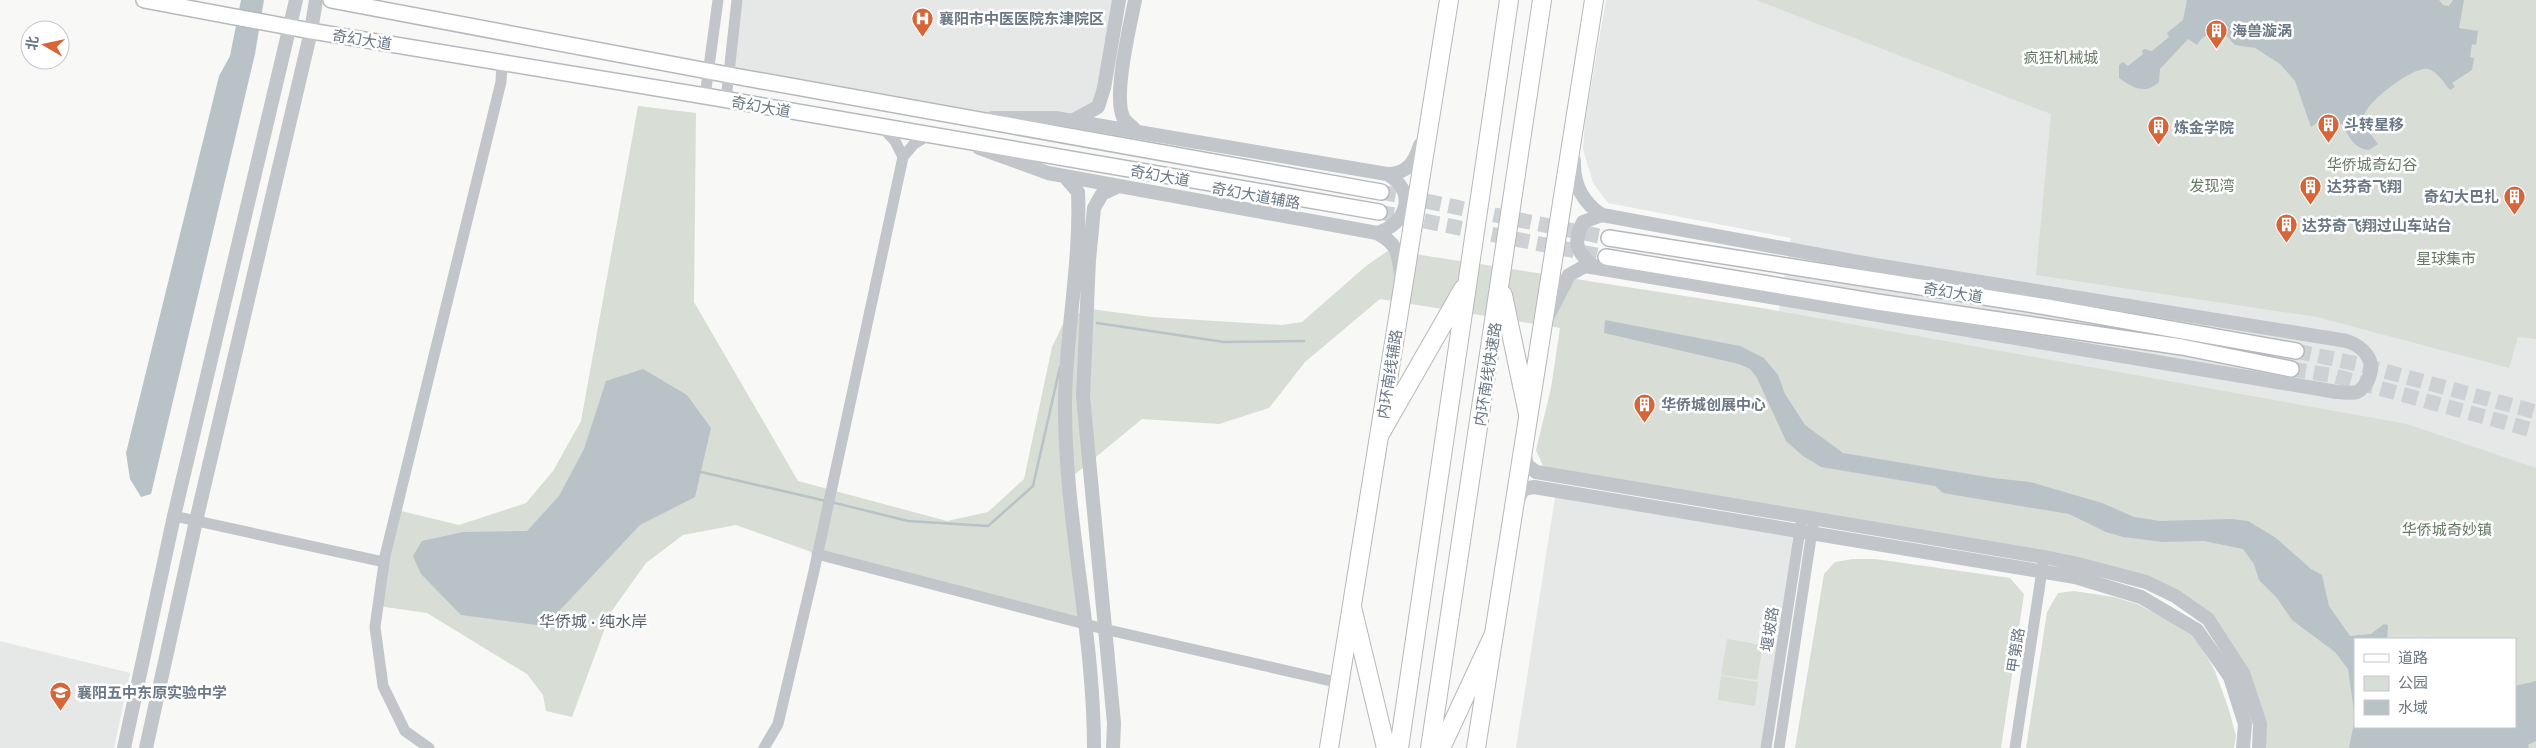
<svg xmlns="http://www.w3.org/2000/svg" width="2536" height="748" viewBox="0 0 2536 748" font-family="Lato,'Noto Sans SC',sans-serif">
  <rect width="100%" height="100%" fill="#f8f8f6"/>
  <path fill="#e6e7e7" d="M737,0H1119L1104,88L1085,115L965,117L729,75Z
    M1606,0H2536V748L2515,727V639L1778,315L1791,238L1608,203L1593,183L1583,149L1585,121Z
    M1556,491L1800,531L1766,748H1516Z
    M0,641L130,673L114,748H0Z"/>
  <path fill="#d8ddd6" fill-rule="evenodd" d="M1756,0H2536V339L2518,337L2509,368L2317,317L2036,275L2051,114Z
    M638,106L696,113L694,302L798,481L947,521L988,512L1024,479L1052,347L1066,318L1091,309L1151,317L1282,325L1302,322L1366,266L1389,250L1762,308L2407,424L2536,468V748H2259L2260,724L2208,619L2146,582L1551,470L1543,466L1536,450L1551,388L1560,328L1380,299L1305,362L1269,408L1219,424L1142,419L1068,480L1086,624L817,554L736,525L683,535L646,563L611,612L572,717L546,711L543,695L527,674L427,613L378,606L397,510L459,525L526,503L553,471L581,421ZM2355,639H2515V727H2355Z
    M1853,559H1875L2010,578L2024,594L2001,748H1795L1824,574L1835,562Z
    M2074,591L2114,597L2137,604L2194,634L2215,671L2229,710L2236,736L2234,748H2026L2047,612L2058,593Z
    M1727,639L1763,645L1757,680L1721,675Z
    M1721,676L1758,682L1755,706L1718,700Z"/>
  <path fill="#b8c2c7" d="M241,0H264L255,54L151,494L141,497L130,479L126,453L219,76L230,56Z
    M2187,0H2439L2443,5L2449,6L2453,0H2464L2459,28L2478,31L2476,45L2472,44L2470,57L2474,58L2472,70L2452,83L2455,87L2450,90C2444,83 2437,71 2428,69C2415,65 2364,103 2364,117C2364,127 2372,136 2378,144L2369,150C2353,148 2350,138 2342,124L2321,120L2311,127L2295,81L2280,64L2255,48L2235,45L2224,33C2211,32 2204,34 2197,45L2188,39L2160,69L2159,82C2145,95 2133,88 2119,78V65L2123,62L2128,66L2143,54L2142,51L2144,49L2152,51L2169,37L2167,33L2183,20Z
    M1605,320L1740,346L1764,358L1778,375L1785,394L1805,425L1843,453L1993,478L2030,482L2102,503L2134,517L2160,521L2232,519L2248,521L2276,538L2311,569L2322,575L2329,606L2350,636L2371,634L2384,624L2388,625L2387,639H2355V727H2515V686L2536,681V741L2528,745L2529,748H2349L2355,718L2348,669L2335,652L2292,620L2277,598L2259,580L2254,564L2243,549L2204,541L2163,542L2123,537L2106,532L2069,514L1943,493L1935,486L1821,467L1803,456L1786,441L1757,378L1750,369L1739,364L1604,333Z
    M643,369L687,395L711,428L695,497L640,525L545,626L461,615L421,574L413,556L422,541L463,532L527,531L559,496L584,449L606,381Z"/>
  <g fill="none" stroke-linecap="round" stroke-linejoin="round">
    <path stroke="#b8c2c7" stroke-width="2.5" d="M1097,323L1224,342L1304,341
      M701,472L826,501
      M831,502L908,521L988,526L1033,486L1060,367"/>
    <path stroke="#cdd1d4" stroke-width="15" stroke-dasharray="15 8" stroke-linecap="butt" d="M1381,192L1609,238
      M1379,212L1606,257
      M2296,351L2362,365L2536,412
      M2291,369L2335,376L2536,431"/>
    <defs>
      <path id="secondary" d="M144,0L311,31L705,96L1379,212
        M331,0L729,75L1381,192
        M1609,238L2047,307L2296,351
        M1606,257L1877,302L2182,347L2291,369"/>
      <path id="primary" d="M1329,748L1449,0
        M1476,748L1594,0"/>
      <path id="trunk" d="M1503,295L1528,414
        M1380,434L1463,289
        M1352,607L1386,748
        M1399,748L1509,0
        M1430,748L1542,0
        M1441,748L1493,636"/>
    </defs>
    <use href="#secondary" stroke="#b5b9be" stroke-width="18"/>
    <use href="#primary" stroke="#b4b7bc" stroke-width="20"/>
    <use href="#trunk" stroke="#b5b8bc" stroke-width="20"/>
    <path stroke="#c2c5c9" stroke-width="11" d="M705,96L718,0
      M726,100L737,0
      M882,127L895,141L903,157
      M174,516L384,562
      M817,554L1104,629L1340,683
      M429,748L405,731L383,686L375,627L385,556L501,82L502,62
      M764,748L778,724L814,571L903,157L914,144L930,134
      M1766,748L1801,524
      M1779,748L1814,518
      M2015,748L2043,564"/>
    <path stroke="#c2c5c9" stroke-width="14" d="M1135,0C1130,26 1113,95 1123,117C1125,122 1132,126 1136,131
      M992,118H1055L1387,174C1407,174 1415,162 1420,145
      M1072,121L1098,107L1104,88L1119,0
      M979,148L1048,173L1377,233C1399,245 1398,253 1401,276
      M1064,176L1078,192C1081,262 1066,331 1065,401C1064,517 1094,631 1094,748
      M1377,233C1407,224 1418,192 1387,174
      M1595,267C1577,253 1572,244 1583,222L1602,215
      M1549,314L1569,275L1585,266L2337,392C2344,392 2351,394 2357,392C2362,390 2365,385 2368,380C2377,361 2364,347 2347,341L1875,265L1602,215C1582,202 1573,183 1574,160
      M1524,451L1527,465L1536,472L2044,557L2078,564L2146,582L2175,596L2208,619L2243,673L2260,724L2259,748
      M1517,502L1523,489L1534,487L2075,577L2141,597L2197,630L2230,677L2245,724L2243,748
      M124,748L174,516L296,0
      M146,748L196,521L311,31L316,0
      M1113,748L1114,723L1083,396L1089,260L1094,208L1102,194L1119,186"/>
    <use href="#secondary" stroke="#fff" stroke-width="15"/>
    <use href="#primary" stroke="#fff" stroke-width="18"/>
    <use href="#trunk" stroke="#fff" stroke-width="18"/>
  </g>
  <defs>
    <symbol id="hospital-pin" viewBox="-11 -11 22 30"><path d="M0 17L-7.5 6A9.5 9.5 0 1 1 7.5 6Z" fill="#d86537" stroke="#fff"/><path d="M-5-5h3v3.5h4V-5h3V5h-3V1.5h-4V5h-3Z" fill="#fff"/></symbol>
    <symbol id="building-pin" viewBox="-11 -11 22 30"><path d="M0 17L-7.5 6A9.5 9.5 0 1 1 7.5 6Z" fill="#d86537" stroke="#fff"/><path d="M-4-6H4V6H1V3H-1V6H-4ZM-2.5-4.3h1.7v1.8h-1.7ZM.8-4.3h1.7v1.8H.8ZM-2.5-1h1.7V.8h-1.7ZM.8-1h1.7V.8H.8Z" fill="#fff"/></symbol>
    <symbol id="school-pin" viewBox="-11 -11 22 30"><path d="M0 17L-7.5 6A9.5 9.5 0 1 1 7.5 6Z" fill="#d86537" stroke="#fff"/><path d="M0-5L7-2L0 1L-7-2ZM-4 1L0 2.5L4 1V4Q0 6-4 4Z" fill="#fff"/></symbol>
  </defs>
  <g fill-rule="evenodd">
    <use href="#hospital-pin" x="910" y="6" width="25" height="34"/>
    <use href="#building-pin" x="2204" y="18" width="25" height="34"/>
    <use href="#building-pin" x="2316" y="112" width="25" height="34"/>
    <use href="#building-pin" x="2146" y="114" width="25" height="34"/>
    <use href="#building-pin" x="2298" y="174" width="25" height="34"/>
    <use href="#building-pin" x="2502" y="184" width="25" height="34"/>
    <use href="#building-pin" x="2274" y="212" width="25" height="34"/>
    <use href="#building-pin" x="1632" y="392" width="25" height="34"/>
    <use href="#school-pin" x="48" y="680" width="25" height="34"/>
  </g>
  <g text-anchor="middle" dominant-baseline="central" stroke-width="5" stroke-linejoin="round" paint-order="stroke">
    <g font-size="15" font-weight="bold" fill="#6a7785" stroke="#fff" text-anchor="start">
      <text x="939" y="18">襄阳市中医医院东津院区</text>
      <text x="2232" y="30">海兽漩涡</text>
      <text x="2344" y="124">斗转星移</text>
      <text x="2174" y="127">炼金学院</text>
      <text x="2327" y="186">达芬奇飞翔</text>
      <text x="2499" y="196" text-anchor="end">奇幻大巴扎</text>
      <text x="2302" y="225">达芬奇飞翔过山车站台</text>
      <text x="1661" y="404">华侨城创展中心</text>
      <text x="77" y="692">襄阳五中东原实验中学</text>
    </g>
    <g font-size="15" fill="#6a7785" stroke="#fff">
      <text transform="translate(362 39) rotate(9)">奇幻大道</text>
      <text transform="translate(761 106) rotate(10)">奇幻大道</text>
      <text transform="translate(1160 175) rotate(10)">奇幻大道</text>
      <text transform="translate(1256 195) rotate(10)">奇幻大道辅路</text>
      <text transform="translate(1953 292) rotate(9)">奇幻大道</text>
      <text transform="translate(1389 374) rotate(-81)">内环南线辅路</text>
      <text transform="translate(1487 374) rotate(-81)">内环南线快速路</text>
      <text transform="translate(1769 629) rotate(-81)">堰坡路</text>
      <text transform="translate(2015 650) rotate(-81)">甲第路</text>
    </g>
    <g font-size="15" fill="#667864" stroke="#fff">
      <text x="2061" y="57">疯狂机械城</text>
      <text x="2372" y="164">华侨城奇幻谷</text>
      <text x="2212" y="185">发现湾</text>
      <text x="2446" y="258">星球集市</text>
      <text x="2447" y="529">华侨城奇妙镇</text>
    </g>
    <g font-size="16" fill="#57616b" stroke="#fff">
      <text x="593" y="620">华侨城 · 纯水岸</text>
    </g>
  </g>
  <rect x="2354" y="638" width="162" height="90" fill="#ffffff" stroke="#c3c9ce"/>
  <rect x="2364" y="654" width="25" height="8" fill="#ffffff" stroke="#c3c9ce"/>
  <text x="2398" y="663" font-size="15" fill="#6a7785">道路</text>
  <rect x="2364" y="676" width="25" height="15" fill="#d8ddd6" stroke="#c3c9ce"/>
  <text x="2398" y="688" font-size="15" fill="#6a7785">公园</text>
  <rect x="2364" y="700" width="25" height="15" fill="#b8c2c7" stroke="#c3c9ce"/>
  <text x="2398" y="713" font-size="15" fill="#6a7785">水域</text>
  <g transform="translate(45 45) rotate(279)"><circle r="24" fill="#ffffff" stroke="#c3c9ce"/>
  <path d="M0-4L9 19L0 12L-9 19Z" fill="#d86537"/>
  <text y="-8" font-size="14" font-weight="bold" text-anchor="middle" fill="#6a7785">北</text>
  </g>
</svg>
